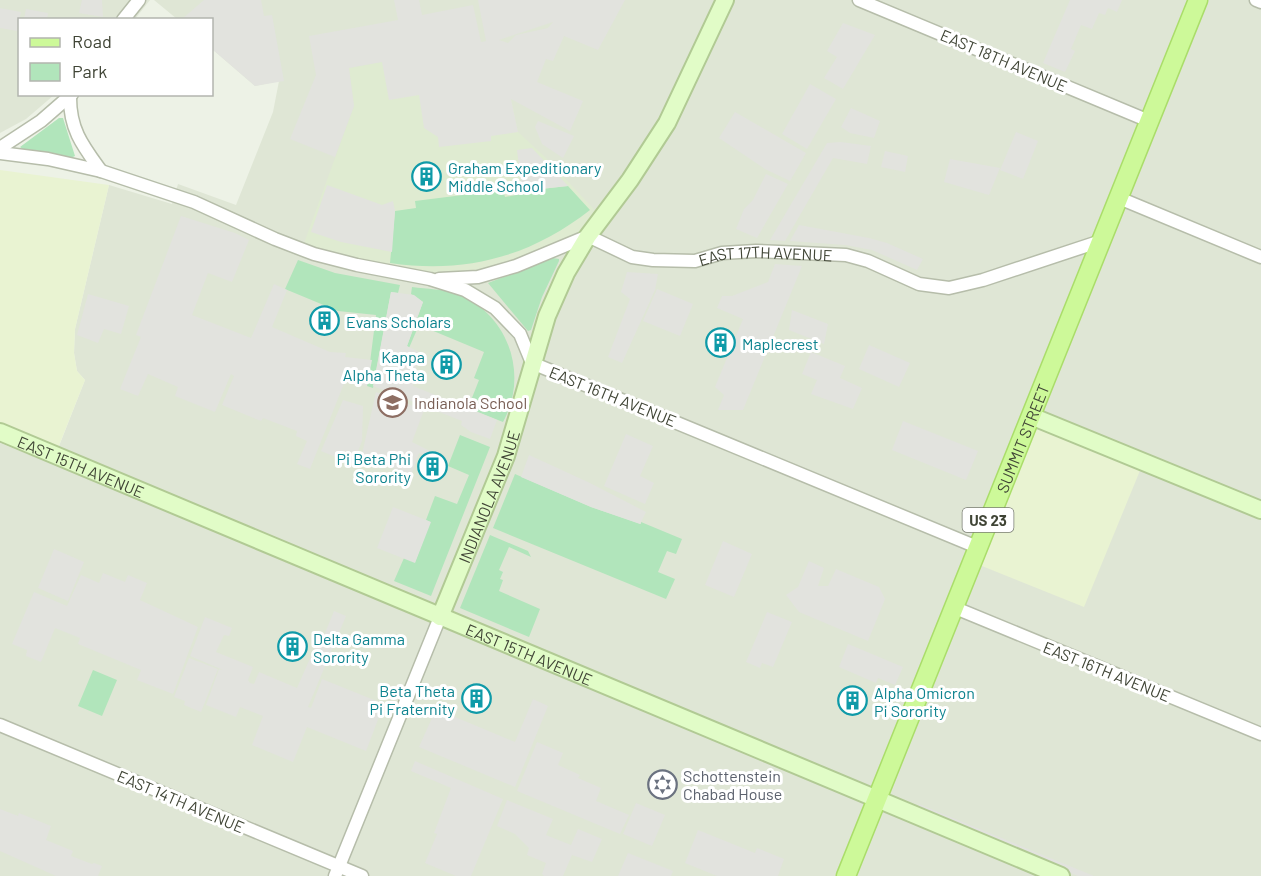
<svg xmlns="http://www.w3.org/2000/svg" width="1261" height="876" viewBox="0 0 1261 876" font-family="Barlow,sans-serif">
  <rect width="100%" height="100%" fill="#edf2e6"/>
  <path fill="#dfe6d5" d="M0,0H150L135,19L20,20V94L54,95L26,119L0,133Z
    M154,0H1261V876H0V443L52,464L85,380L77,371L74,353L75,329L109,185L172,204L178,184L236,205L273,112L279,81L255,86L212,49V20L177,19Z"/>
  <path fill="#e9f3d2" d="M0,170L109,185L75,329L74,353L77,371L85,380L58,448L0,424Z
    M1029,409L1146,456L1084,607L967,560Z"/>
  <path fill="#dfebd1" d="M499,39L518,132L545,157L602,218L588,236L516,266L430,279L303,246L354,106L349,68Z"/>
  <path fill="#b1e5bb" d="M59,118H63L75,156L71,158L25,151L20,147Z
    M568,186L590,210C530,257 465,274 390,263L395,211L416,208L415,201L503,190L505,197L522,194V191Z
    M553,258L559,259V261L542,297L531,330L528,331L488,283Z
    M298,260L335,273L400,285L398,293L391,292L373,388L367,386L376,315L338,311L285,289Z
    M412,287C427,289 444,289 458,294C509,315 529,375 503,422L468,408L479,380L474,378L484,352L419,325L409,348L407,346L423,302L411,294Z
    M460,435L490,447L431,596L394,581L404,558L415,562L430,522L426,520L435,496L457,504L469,475L448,466Z
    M515,474L591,507L641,524V522L682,539L676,554L667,551L658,572L675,579L666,599L493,528Z
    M490,535L528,551L531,557L509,547L499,570L503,572L500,579L503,580L499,591L540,609L529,637L460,608Z
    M93,670L117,680L102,716L78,706Z"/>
  <path fill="#e2e3de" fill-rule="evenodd" d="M82,0H102L103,17L79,13Z
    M204,0H261L264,16L272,15L284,81L255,86L212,49V20L182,19Z
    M394,0H419L422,15L473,5L481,42L486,41L478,0H625L598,50L564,36L553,61L546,59L537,82L583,101L570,131L511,99L518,132L491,136V141L439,147L438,137L424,128L419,95L389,100L382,62L349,68L354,106L335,157L290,139L316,75L309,36L398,20ZM553,22L548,28L516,35L508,43L499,40Z
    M1070,0H1122L1117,12L1108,8L1105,15L1099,13L1092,29L1081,25L1071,49L1075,51L1065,72L1043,63Z
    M0,8L21,12L17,31L0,28Z
    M26,9L48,13L47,19H24Z
    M843,23L875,35L843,89L824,78L837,57L827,51Z
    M810,84L836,99L807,149L782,134Z
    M851,108L880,121L874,138L850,133L841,127Z
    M735,112L806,153L790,181L765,169L719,138Z
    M538,121L574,136L563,158L542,144L535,127Z
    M1016,132L1038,141L1023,179L1000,170Z
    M841,142L871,146L867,164L833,158L785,241L770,240L827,143Z
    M532,148L568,186L522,191L517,150Z
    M885,151L908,156L905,172L881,167Z
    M950,159L1000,168L989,195L944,182Z
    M766,174L788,184L757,238L736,229L744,209L753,200Z
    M327,185L382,205L393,201L395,211L392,252L341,242L311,232Z
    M181,216L235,233L249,240L232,282L208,273L192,315L251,338L274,284L287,290L272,327L330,352L346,353L345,357L372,360L367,386L345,381L310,469L297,464L307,441L296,436L297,431L263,418L261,421L222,405L234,376L231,374L215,412L175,396L178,387L148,374L138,396L120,389L141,337L136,335Z
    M799,225L869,238L887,243L923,259L917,270L872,250L845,245L790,241Z
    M775,264L802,266L743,410H718L724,395L715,387L743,319L717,308L722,296H732L768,282Z
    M627,272L658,274L655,290L622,363L608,357L630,299L621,292Z
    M657,289L693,304L680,336L643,321Z
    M391,292L414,295L423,302L407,346L419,352L413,386L497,420L490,439L471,432L461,425L462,421L373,386Z
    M88,294L129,306L121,334L104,329L98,343L77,335Z
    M792,310L828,324L824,344L789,330Z
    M869,345L910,363L899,387L859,369Z
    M811,352L845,366L840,378L862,388L853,409L811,394L817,380L802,374Z
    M376,392L424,410L412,442L430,451L428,456L419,453L411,476L362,454Z
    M343,400L363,406L362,441L353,464L321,451Z
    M903,421L978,451L966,480L892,450Z
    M626,434L653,446L640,476L654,483L645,504L604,486Z
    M529,455L590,483L646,512L640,524L591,507L521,477Z
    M393,507L431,522L415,563L377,548Z
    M723,541L752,554L734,597L705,585Z
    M54,549L84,562L68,601L38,588Z
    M809,561L824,568L818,586H828L836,569L879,587L885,599L868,641L799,612L786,595L798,587Z
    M103,573L125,582L128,575L147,583L140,600L198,627L173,694L137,680L141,670L78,644L80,638L55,628L41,662L26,656L27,650L12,644L34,592L67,606L81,575L99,583Z
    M334,611L346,616L308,707L311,708L322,679L384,704L366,751L307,727L293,762L252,745L263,716L240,707L236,717L206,705L219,669L223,670L190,656L205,617L232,628L229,636L224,635L216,652L253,667L248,680L250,683L254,684L259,672L297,688L315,647L319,648Z
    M767,612L792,622L773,667L762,663L760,668L746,662Z
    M848,644L903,667L895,685L878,678L876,683L839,667Z
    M189,658L218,669L201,712L184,705L185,701L174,697Z
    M533,699L548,706L515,787L419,747L436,709L515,742Z
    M537,742L563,753L558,765L580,775L578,778L601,788L596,801L629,815L620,834L517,791Z
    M415,761L503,799L471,876H456L425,863L437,834L434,833L451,788L411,771Z
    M507,800L553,819L546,835L571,845L578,829L602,839L592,862L572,855L563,876H544L542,874L546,863L527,855L529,848L515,834L497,826Z
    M636,803L665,815L652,846L623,834Z
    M919,804L1094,876H1078L916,809Z
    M0,809L18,816L19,813L51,826L46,840L73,851L71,856L92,864L94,863L102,866L98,876H56L0,851Z
    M698,830L755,853L757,848L784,859L778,876H717L685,863Z
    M628,853L673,871L671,876H618Z"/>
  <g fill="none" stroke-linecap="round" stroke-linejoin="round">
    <defs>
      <g id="street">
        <path d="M859,0L1149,121"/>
        <path d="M1256,0L1261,2"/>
        <path d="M123,20L139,0"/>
        <path d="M70,98C70,130 83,146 101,171"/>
        <path d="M0,148L41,121L72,94"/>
        <path d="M0,153L48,159L101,171L194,202L275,239L314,254L357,265L430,279L465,290L495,308L520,334L532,363L977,547"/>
        <path d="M1119,198L1261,257"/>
        <path id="s1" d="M439,279L478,277L516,266L588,236L632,257L653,260L695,261L722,253L756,251L846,255L868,261L919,284L949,288L983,280L1101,241"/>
        <path d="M953,607L1261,734"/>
        <path d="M0,725L362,876"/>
        <path d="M335,876L440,617"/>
      </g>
      <g id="secondary">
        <path d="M1031,416L1261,510"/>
        <path id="s2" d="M0,432L1061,876"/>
        <path id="s3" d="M440,617L506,456L547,316L566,273L588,236L630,180L667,123L725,0"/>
      </g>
      <g id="primary">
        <path id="s4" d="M846,876L1198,0"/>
      </g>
    </defs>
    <use href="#street" stroke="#b6bdaa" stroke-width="15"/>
    <use href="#secondary" stroke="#b1ca94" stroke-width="20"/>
    <use href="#primary" stroke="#aadd6a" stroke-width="21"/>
    <use href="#street" stroke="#fff" stroke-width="12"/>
    <use href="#secondary" stroke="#e1fcc7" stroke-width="16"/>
    <use href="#primary" stroke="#cdf999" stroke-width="18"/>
  </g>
  <defs>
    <symbol id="building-ring" viewBox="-11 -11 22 22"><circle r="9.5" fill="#fff" stroke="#0f9aa8" stroke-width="1.5"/><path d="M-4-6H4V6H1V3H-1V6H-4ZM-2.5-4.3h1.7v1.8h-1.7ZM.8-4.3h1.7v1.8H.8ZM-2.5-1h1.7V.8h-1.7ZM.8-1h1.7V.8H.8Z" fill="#0f9aa8"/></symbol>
    <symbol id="school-ring" viewBox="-11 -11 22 22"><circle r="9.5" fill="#fff" stroke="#8d6e63" stroke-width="1.5"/><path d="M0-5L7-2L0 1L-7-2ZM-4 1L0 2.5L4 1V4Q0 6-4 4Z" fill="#8d6e63"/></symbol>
    <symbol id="synagogue-ring" viewBox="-11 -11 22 22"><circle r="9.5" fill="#fff" stroke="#6b7280" stroke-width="1.5"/><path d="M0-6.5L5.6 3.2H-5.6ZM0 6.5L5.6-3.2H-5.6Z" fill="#6b7280"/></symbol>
  </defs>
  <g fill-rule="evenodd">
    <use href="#building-ring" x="410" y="160" width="33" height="33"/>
    <use href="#building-ring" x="308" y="304" width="33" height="33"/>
    <use href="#building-ring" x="704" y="326" width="33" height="33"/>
    <use href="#building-ring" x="430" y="348" width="33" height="33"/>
    <use href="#school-ring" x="376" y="386" width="33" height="33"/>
    <use href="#building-ring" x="416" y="450" width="33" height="33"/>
    <use href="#building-ring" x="276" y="630" width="33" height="33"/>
    <use href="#building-ring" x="460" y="682" width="33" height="33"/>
    <use href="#building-ring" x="836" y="684" width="33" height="33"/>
    <use href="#synagogue-ring" x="646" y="768" width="33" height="33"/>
  </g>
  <g text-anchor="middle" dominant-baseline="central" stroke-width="6" stroke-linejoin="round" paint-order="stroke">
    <rect fill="#fff" stroke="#797d72" stroke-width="1.5" x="962.5" y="508" width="51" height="24" rx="4.5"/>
    <g font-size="15" font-weight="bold" fill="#404536">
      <text x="988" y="520">US 23</text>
    </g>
    <g font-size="16" fill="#404536" stroke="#fff">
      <text transform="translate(1004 60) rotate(23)">EAST 18TH AVENUE</text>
      <text stroke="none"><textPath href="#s1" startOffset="340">EAST 17TH AVENUE</textPath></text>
      <text transform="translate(613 396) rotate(22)">EAST 16TH AVENUE</text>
      <text stroke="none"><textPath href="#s4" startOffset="472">SUMMIT STREET</textPath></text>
      <text stroke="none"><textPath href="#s2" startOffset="88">EAST 15TH AVENUE</textPath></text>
      <text stroke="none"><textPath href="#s3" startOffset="130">INDIANOLA AVENUE</textPath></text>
      <text stroke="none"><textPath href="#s2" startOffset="574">EAST 15TH AVENUE</textPath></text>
      <text transform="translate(1107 671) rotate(22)">EAST 16TH AVENUE</text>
      <text transform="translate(181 801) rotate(23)">EAST 14TH AVENUE</text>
    </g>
    <g font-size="16" fill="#0d838f" stroke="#fff" text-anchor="start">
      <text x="448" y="167">Graham Expeditionary<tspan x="448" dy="18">Middle School</tspan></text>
      <text x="346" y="321">Evans Scholars</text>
      <text x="742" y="343">Maplecrest</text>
      <text x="425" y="356" text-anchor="end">Kappa<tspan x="425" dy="18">Alpha Theta</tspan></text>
      <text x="411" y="458" text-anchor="end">Pi Beta Phi<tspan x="411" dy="18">Sorority</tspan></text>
      <text x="313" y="638">Delta Gamma<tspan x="313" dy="18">Sorority</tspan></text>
      <text x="455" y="690" text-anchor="end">Beta Theta<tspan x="455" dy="18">Pi Fraternity</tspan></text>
      <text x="874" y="692">Alpha Omicron<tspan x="874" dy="18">Pi Sorority</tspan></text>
    </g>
    <g font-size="16" fill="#785e54" stroke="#fff" text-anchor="start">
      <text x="414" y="402">Indianola School</text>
    </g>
    <g font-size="16" fill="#5b616d" stroke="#fff" text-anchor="start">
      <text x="683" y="775">Schottenstein<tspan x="683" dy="18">Chabad House</tspan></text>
    </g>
  </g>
  <rect x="18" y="18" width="195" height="78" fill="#ffffff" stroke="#b3b5af" stroke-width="1.5"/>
  <rect x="30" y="38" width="30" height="9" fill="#cdf999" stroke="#b3b5af" stroke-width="1.5"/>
  <text x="72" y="48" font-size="18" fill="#404536">Road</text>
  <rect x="30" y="63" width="30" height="18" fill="#b1e5bb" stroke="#b3b5af" stroke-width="1.5"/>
  <text x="72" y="78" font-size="18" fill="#404536">Park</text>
</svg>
